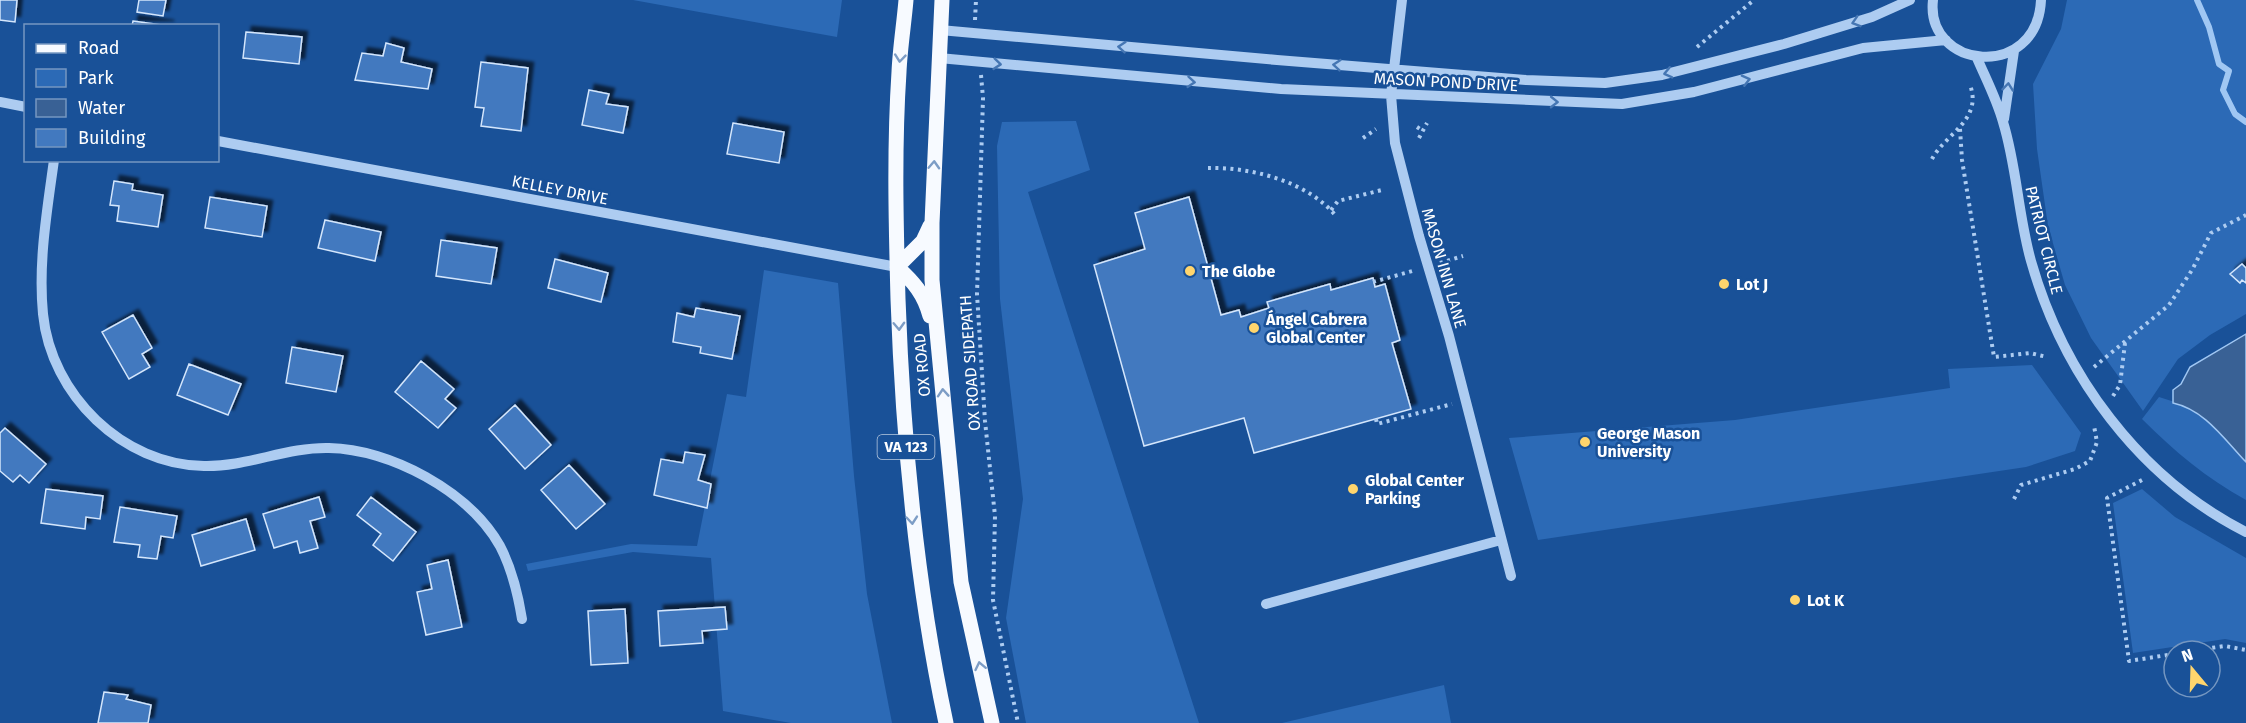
<svg xmlns="http://www.w3.org/2000/svg" width="2246" height="723" viewBox="0 0 2246 723" font-family="'Fira Sans',sans-serif">
  <defs>
    <filter id="shadow"><feDropShadow dx="5.5" dy="-5.5" stdDeviation="1.5" flood-color="#0009"/></filter>
  </defs>
  <rect width="100%" height="100%" fill="#195198"/>
  <path fill="#2c6ab6" d="M633,0H842L837,37Z
    M2067,0H2246V314L2210,335L2178,359L2143,411L2091,338L2065,285L2048,226L2037,149L2033,84L2061,29Z
    M1076,121L1090,170L1028,192L1199,723H1026L1006,618L1023,499L1000,299L997,146L1002,122Z
    M764,270L838,283L854,476L867,594L892,723H791L723,711L711,558L633,552L528,571L526,564L631,544L697,546L727,394L746,397Z
    M2032,365L2081,433L2075,451L2026,467L1538,540L1509,438L1735,420L1950,388L1948,369Z
    M2159,397L2184,405L2205,417L2246,462V500C2206,478 2174,451 2142,419Z
    M2142,489L2175,517L2246,558V643L2225,639L2133,653L2113,503Z
    M1444,685L1451,723H1282Z"/>
  <path fill="#396195" stroke="#a0c7f3" stroke-width="1.5" d="M2246,334V462C2224,439 2205,410 2173,403V390L2181,384L2190,367Z"/>
  <g fill="none" stroke-linecap="round" stroke-linejoin="round">
    <path stroke="#a0c7f3" stroke-width="6" d="M2197,0L2209,27L2219,64L2229,71L2223,90L2235,114L2246,122"/>
  </g>
  <path fill="#4279bf" stroke="#d4e6fc" stroke-width="1.5" filter="url(#shadow)" d="M0,0H17L15,22L0,20Z
    M139,0H166L163,16L137,12Z
    M133,21L169,26H132Z
    M246,32L302,37L299,64L243,58Z
    M386,43L404,48L401,62L432,69L428,89L355,80L362,53L383,56Z
    M481,62L528,68L521,131L481,126L484,108L475,107Z
    M589,90L609,94L606,104L628,107L623,133L582,125Z
    M733,123L784,132L779,163L727,154Z
    M114,181L133,184L132,190L163,195L158,227L117,221L119,206L110,205Z
    M210,197L267,206L262,237L205,228Z
    M1189,197L1221,315L1239,310L1241,317L1269,308L1267,302L1330,284L1331,290L1373,278L1375,287L1385,284L1400,340L1392,343L1411,409L1254,453L1244,418L1144,446L1094,265L1145,249L1135,213Z
    M325,220L381,232L375,261L318,248Z
    M441,240L497,248L491,284L436,276Z
    M555,259L608,273L601,302L548,288Z
    M2242,264L2246,268V283L2242,280L2240,283L2230,274Z
    M696,308L740,316L732,359L700,353L701,347L673,342L677,313L694,317Z
    M133,315L152,348L142,354L150,367L129,379L102,332Z
    M292,347L343,356L336,392L286,383Z
    M421,361L454,389L445,399L456,408L438,428L395,392Z
    M189,364L241,384L228,415L177,395Z
    M515,405L551,445L525,469L489,429Z
    M5,428L46,464L29,483L20,475L13,482L0,471V433Z
    M685,452L705,455L698,480L711,484L707,508L654,495L661,459L683,463Z
    M569,465L605,504L576,529L541,490Z
    M46,489L103,496L100,519L86,517L85,529L41,523Z
    M319,497L325,517L310,521L318,548L300,553L297,541L274,548L263,514Z
    M371,497L416,532L393,561L373,545L381,534L357,515Z
    M120,507L177,516L173,538L161,536L157,559L138,557L140,545L114,542Z
    M246,519L255,550L201,566L192,535Z
    M448,560L462,627L426,635L417,592L432,589L427,565Z
    M725,607L727,629L702,631L703,643L660,646L658,611Z
    M625,609L628,663L591,665L588,611Z
    M104,692L128,695L126,699L151,705L148,723H98Z"/>
  <g fill="none" stroke-linecap="round" stroke-linejoin="round">
    <path stroke="#adccf1" stroke-width="4" stroke-dasharray="3 4.5" stroke-linecap="butt" d="M975,20L976,0
      M1697,47L1754,0
      M981,75L983,98L977,294L985,421L995,516L993,600L1018,723
      M1417,127L1423,131
      M1960,129L1962,160L1994,357L2030,353L2047,357
      M1363,138L1376,129
      M1419,138L1427,123
      M1932,159C1945,134 1983,120 1970,85
      M1208,168C1251,167 1307,181 1336,216
      M1331,210L1338,201L1382,190
      M1440,263L1463,256
      M1373,282L1416,270
      M2094,367L2169,305L2192,270L2211,233L2246,215
      M2113,396L2120,385L2125,343
      M1376,419L1377,424L1452,404
      M2142,480L2107,498L2129,661L2174,654
      M2014,499L2021,485L2075,469L2090,461L2097,442L2094,426
      M2190,651L2225,646L2246,650"/>
    <path stroke="#adccf1" stroke-width="10" d="M1402,0L1391,95L1395,143L1419,236L1449,336L1511,576
      M1933,0C1925,69 2037,82 2041,0
      M940,30L1277,60L1526,80L1605,83L1662,75L1784,44L1872,17L1910,0
      M939,58L1281,89L1622,104L1694,92L1863,48L1946,40
      M1977,58C1986,79 1997,100 2003,122C2017,167 2018,215 2031,261C2063,374 2139,478 2246,532
      M0,102L26,107
      M2004,119L2014,51
      M218,141L897,267
      M54,160C47,211 38,263 43,314C51,395 123,465 204,466C247,467 286,447 329,448C390,449 469,491 500,546C512,569 518,594 522,619
      M1266,604L1501,540"/>
    <path stroke="#f7faff" stroke-width="15" d="M906,0C904,24 900,48 899,72C894,148 896,224 898,299C903,442 916,583 946,723
      M942,0L932,223V280L961,582L992,723
      M897,267C914,282 924,294 930,316
      M897,267L923,241L930,226"/>
  </g>
  <defs><path id="oneway-chevron" d="M-2-3.5L2.5 0L-2 3.5" fill="none" stroke-width="1.6" stroke-linecap="round" stroke-linejoin="round" transform="scale(1.5)"/></defs>
  <g stroke="#4576b3">
    <use href="#oneway-chevron" transform="translate(1856 22) rotate(163)"/>
    <use href="#oneway-chevron" transform="translate(1122 47) rotate(-175)"/>
    <use href="#oneway-chevron" transform="translate(997 64) rotate(6)"/>
    <use href="#oneway-chevron" transform="translate(1337 65) rotate(-175)"/>
    <use href="#oneway-chevron" transform="translate(1668 73) rotate(167)"/>
    <use href="#oneway-chevron" transform="translate(1746 80) rotate(-14)"/>
    <use href="#oneway-chevron" transform="translate(1191 82) rotate(5)"/>
    <use href="#oneway-chevron" transform="translate(2008 87) rotate(-84)"/>
    <use href="#oneway-chevron" transform="translate(1554 102) rotate(1)"/>
  </g>
  <g stroke="#7d9dc6">
    <use href="#oneway-chevron" transform="translate(900 58) rotate(96)"/>
    <use href="#oneway-chevron" transform="translate(934 165) rotate(-87)"/>
    <use href="#oneway-chevron" transform="translate(899 326) rotate(88)"/>
    <use href="#oneway-chevron" transform="translate(943 393) rotate(-94)"/>
    <use href="#oneway-chevron" transform="translate(912 520) rotate(85)"/>
    <use href="#oneway-chevron" transform="translate(980 666) rotate(-102)"/>
  </g>
  <g fill="#ffd56d" stroke="#195198" stroke-width="2">
    <circle cx="1190" cy="271" r="6"/>
    <circle cx="1724" cy="284" r="6"/>
    <circle cx="1254" cy="328" r="6"/>
    <circle cx="1585" cy="442" r="6"/>
    <circle cx="1353" cy="489" r="6"/>
    <circle cx="1795" cy="600" r="6"/>
  </g>
  <g text-anchor="middle" dominant-baseline="central" stroke-width="5" stroke-linejoin="round" paint-order="stroke">
    <rect fill="#195198" stroke="#bacbe0" stroke-width="1.5" x="877.5" y="435" width="57" height="24" rx="4.5"/>
    <g font-size="15" font-weight="bold" fill="#fff">
      <text x="906" y="447">VA 123</text>
    </g>
    <g font-size="16" fill="#fff" stroke="#195198">
      <text transform="translate(1446 82) rotate(3)">MASON POND DRIVE</text>
      <text transform="translate(560 190) rotate(11)">KELLEY DRIVE</text>
      <text transform="translate(2044 240) rotate(76)">PATRIOT CIRCLE</text>
      <text transform="translate(1444 268) rotate(74)">MASON INN LANE</text>
      <text transform="translate(970 363) rotate(-94)">OX ROAD SIDEPATH</text>
      <text transform="translate(922 365) rotate(-95)">OX ROAD</text>
    </g>
    <g font-size="16" font-weight="bold" fill="#fff" stroke="#195198" text-anchor="start">
      <text x="1202" y="271">The Globe</text>
      <text x="1736" y="284">Lot J</text>
      <text x="1266" y="319">Ángel Cabrera<tspan x="1266" dy="18">Global Center</tspan></text>
      <text x="1597" y="433">George Mason<tspan x="1597" dy="18">University</tspan></text>
      <text x="1365" y="480">Global Center<tspan x="1365" dy="18">Parking</tspan></text>
      <text x="1807" y="600">Lot K</text>
    </g>
  </g>
  <rect x="24" y="24" width="195" height="138" fill="#195198" stroke="#7597c1" stroke-width="1.5"/>
  <rect x="36" y="44" width="30" height="9" fill="#f7faff" stroke="#7597c1" stroke-width="1.5"/>
  <text x="78" y="54" font-size="18" fill="#ffffff">Road</text>
  <rect x="36" y="69" width="30" height="18" fill="#2c6ab6" stroke="#7597c1" stroke-width="1.5"/>
  <text x="78" y="84" font-size="18" fill="#ffffff">Park</text>
  <rect x="36" y="99" width="30" height="18" fill="#396195" stroke="#7597c1" stroke-width="1.5"/>
  <text x="78" y="114" font-size="18" fill="#ffffff">Water</text>
  <rect x="36" y="129" width="30" height="18" fill="#4279bf" stroke="#7597c1" stroke-width="1.5"/>
  <text x="78" y="144" font-size="18" fill="#ffffff">Building</text>
  <g transform="translate(2192 669) rotate(341)"><circle r="28" fill="#195198" stroke="#7597c1" stroke-width="1.5"/>
  <path d="M0-4.5L10 22L0 15L-10 22Z" fill="#ffd56d"/>
  <text y="-9" font-size="16" font-weight="bold" text-anchor="middle" fill="#ffffff">N</text>
  </g>
</svg>
